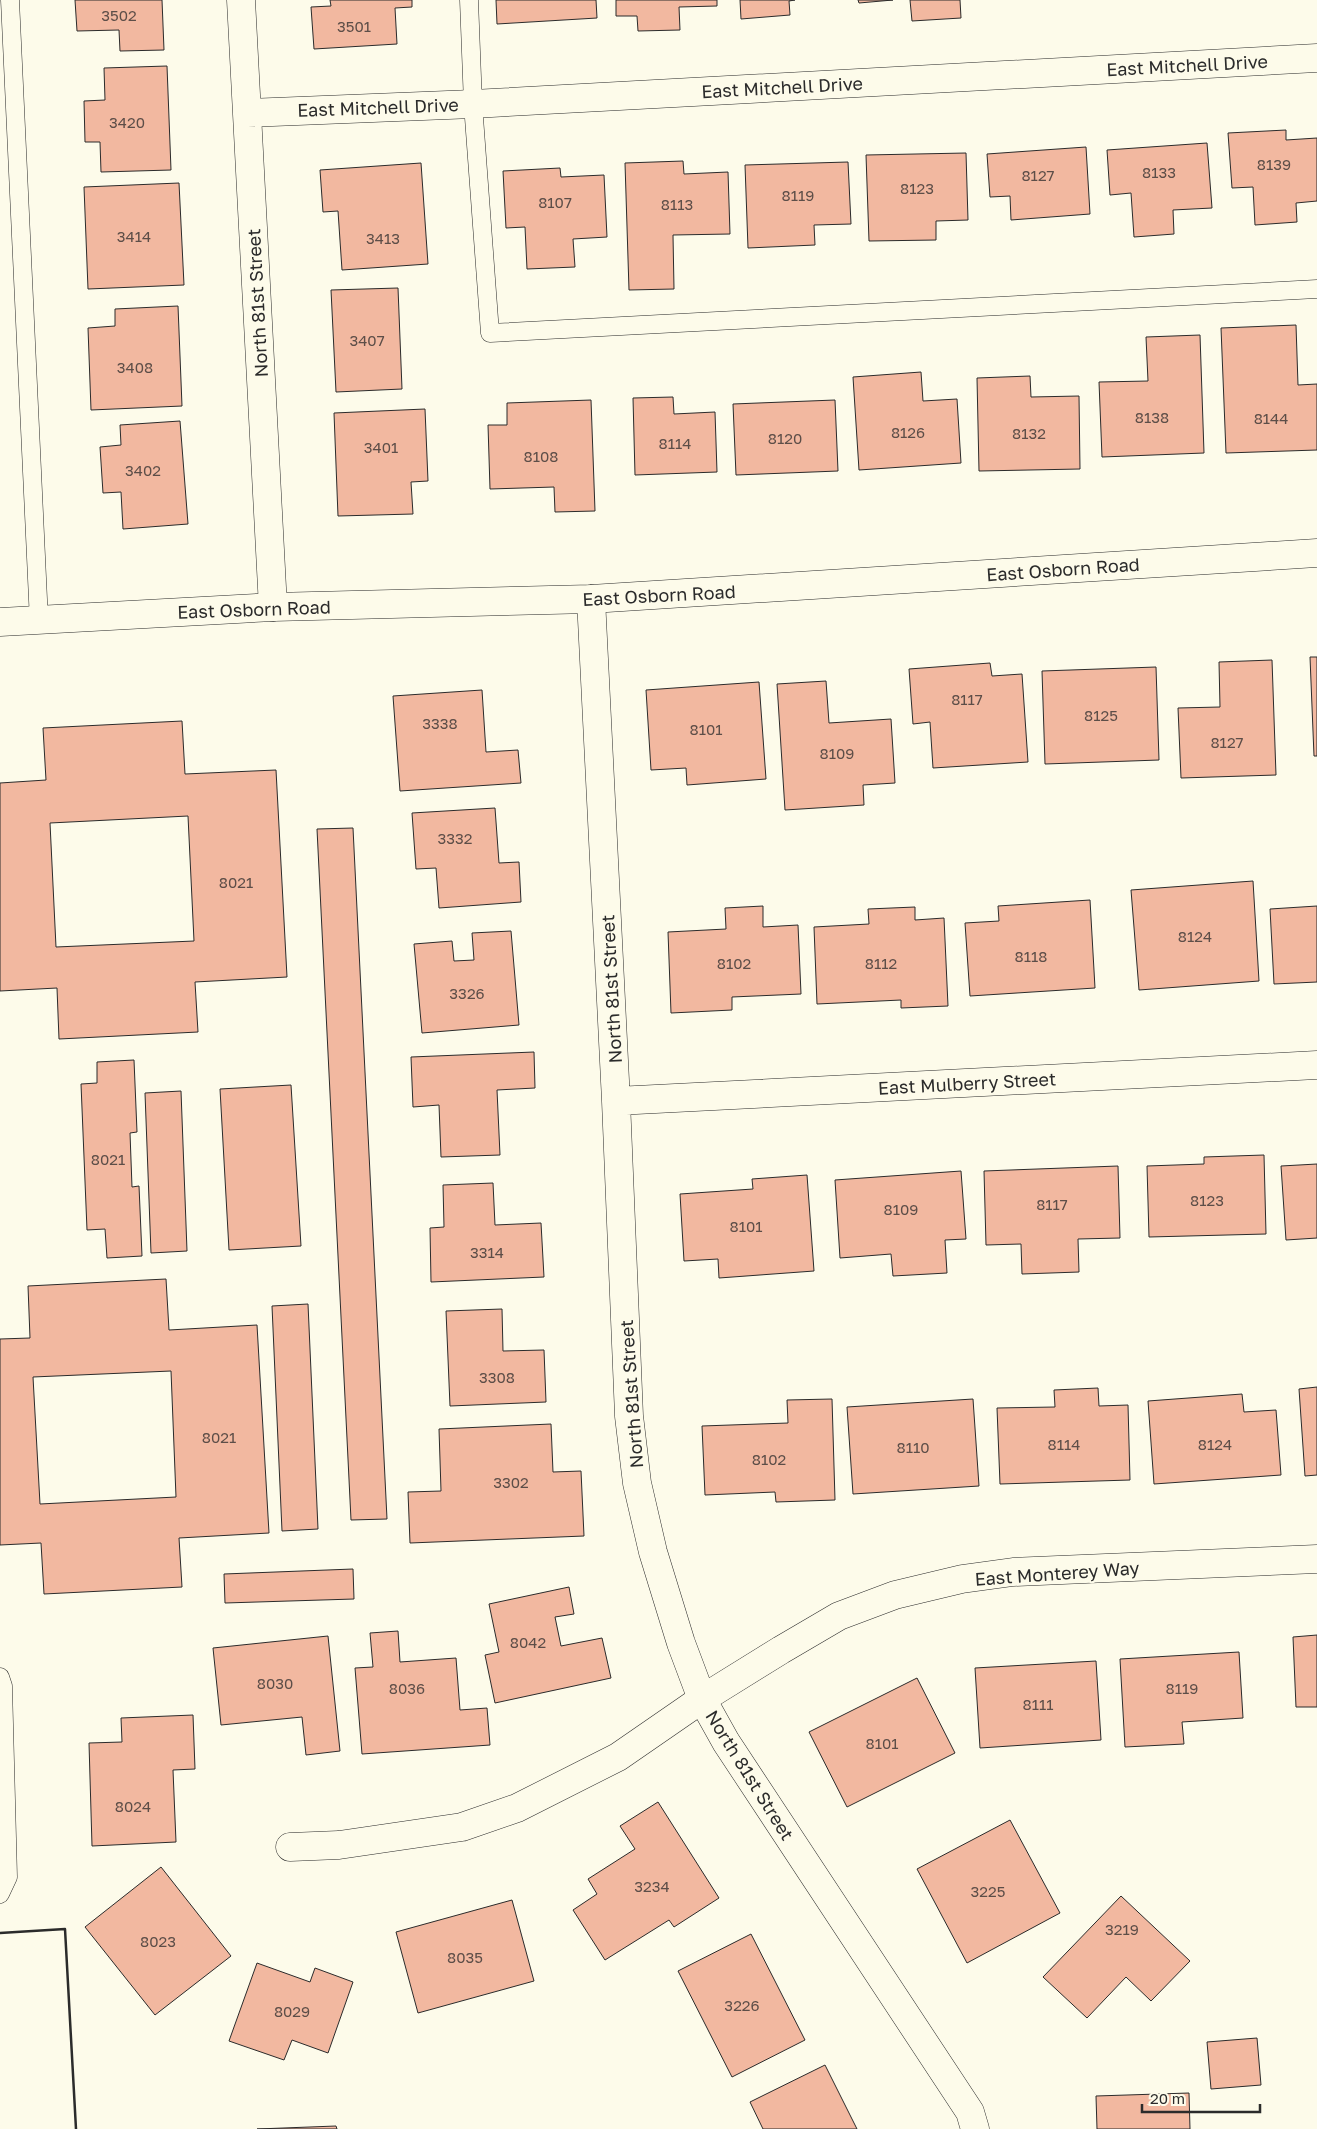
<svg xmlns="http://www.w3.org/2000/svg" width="1317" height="2129" viewBox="0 0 1317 2129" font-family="'Golos Text',sans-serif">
  <rect width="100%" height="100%" fill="#fdfbea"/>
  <path fill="#f2b8a0" stroke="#2b2b2b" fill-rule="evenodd" d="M75,0H162L164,50L120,51L119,30L77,31Z
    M330,0H412V7L395,8L397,44L314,49L311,7L331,6Z
    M496,0H596L597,18L497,24Z
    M616,0H717V6L679,7L680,30L638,31L637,16H616Z
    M740,0H795L789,1L790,15L741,19Z
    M858,0H893L859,3Z
    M910,0H960L961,18L912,21Z
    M167,66L171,170L101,172L100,142H85L84,101L105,100L104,68Z
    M1286,130V140L1317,138V201L1296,203L1297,222L1255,225L1253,187L1232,188L1228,133Z
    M1207,143L1212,208L1173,210L1174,234L1134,237L1131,193L1110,195L1107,150Z
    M1086,147L1090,214L1011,220L1010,196L990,197L987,154Z
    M966,153L968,220L936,221V240L869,241L866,155Z
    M683,161L684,174L728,172L730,234L673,235L674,289L629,290L625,163Z
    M848,162L851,224L814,225L815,245L748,248L745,165Z
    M421,163L428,264L342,270L338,211L323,212L320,170Z
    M560,168L561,177L604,175L607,237L573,239L575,267L527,269L525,227L506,228L503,171Z
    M179,183L184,285L88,289L84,187Z
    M398,288L402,389L336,392L331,290Z
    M178,306L182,406L91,410L88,328L115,326V309Z
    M1296,325L1298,385L1317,384V450L1226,453L1221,328Z
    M1200,335L1204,453L1102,457L1099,382L1148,381L1146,337Z
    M921,372L923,401L957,399L961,463L859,470L853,377Z
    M1030,376L1031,397L1079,396L1080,469L979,471L977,378Z
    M673,397L674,414L715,412L717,472L635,475L633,398Z
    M591,400L595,511L555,512L554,487L490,489L488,425H507V403Z
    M835,400L838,471L736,475L733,404Z
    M425,409L428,481L411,482L413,514L338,516L334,413Z
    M180,421L188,524L123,529L121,492L103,493L100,447L121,445L120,425Z
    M1310,657H1317V756H1314Z
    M1272,660L1276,775L1181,778L1178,708L1220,707L1219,662Z
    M990,663L992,676L1022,674L1028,762L933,768L930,722L913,724L909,669Z
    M1156,667L1159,760L1045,764L1042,671Z
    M826,681L829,723L891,719L895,783L863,785L864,805L785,810L777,684Z
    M759,682L766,779L687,785L686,768L651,770L646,690Z
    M482,690L486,752L518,750L521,783L400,791L393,696Z
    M182,721L185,774L276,770L287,977L195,982L198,1032L59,1039L57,988L0,991V783L46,780L43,728ZM188,816L194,941L56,947L50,823Z
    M495,808L499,863L519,862L521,902L439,908L436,868L416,869L412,813Z
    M353,828L387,1519L351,1520L317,829Z
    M1253,881L1259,981L1139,990L1131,890Z
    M1090,900L1095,988L970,996L965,923L999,921L998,906Z
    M763,906V927L798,925L801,994L732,997V1010L671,1013L668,932L726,929L725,908Z
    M1317,906V982L1274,984L1270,909Z
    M915,907V920L944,918L948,1006L901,1008V1000L817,1004L814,927L869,924L868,909Z
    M511,931L519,1025L422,1033L414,944L452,941L454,961L474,960L472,933Z
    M534,1052L535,1088L497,1090L500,1155L441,1157L439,1105L413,1107L411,1057Z
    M134,1060L137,1132L130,1133L132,1187L139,1186L142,1256L107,1258L105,1229L87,1230L81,1084L97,1083V1062Z
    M291,1085L301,1246L229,1250L220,1089Z
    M181,1091L187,1251L151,1253L145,1093Z
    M1264,1155L1266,1234L1149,1237L1147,1166L1204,1164V1157Z
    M1317,1164V1238L1286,1240L1281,1166Z
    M1118,1166L1120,1238L1078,1239L1079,1272L1022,1274L1021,1244L986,1245L984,1171Z
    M961,1171L966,1239L945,1240L947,1273L893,1276L891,1254L840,1258L835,1180Z
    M807,1175L814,1271L719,1278L718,1259L684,1261L680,1194L753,1189L752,1179Z
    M493,1183L495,1225L541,1223L544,1277L431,1282L430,1228L444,1227L443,1185Z
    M166,1279L169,1330L257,1325L269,1533L179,1538L182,1587L44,1594L41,1543L0,1545V1339L30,1338L28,1286ZM171,1371L176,1497L40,1504L33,1377Z
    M308,1304L318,1529L282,1531L272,1306Z
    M502,1309L503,1351L544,1350L546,1402L450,1406L446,1311Z
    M1317,1387V1475L1305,1476L1299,1389Z
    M1098,1388L1099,1406L1128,1405L1130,1480L1000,1484L997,1408L1055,1407L1054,1390Z
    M1242,1394L1244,1412L1276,1410L1281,1475L1154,1484L1148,1401Z
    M832,1399L835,1500L776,1502L775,1492L705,1495L702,1426L788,1423L787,1400Z
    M973,1399L979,1486L853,1494L847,1407Z
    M551,1424L553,1472L581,1471L584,1536L410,1543L408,1492L441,1491L439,1429Z
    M353,1569L354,1599L225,1603L224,1574Z
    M569,1587L574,1614L555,1617L561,1646L602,1638L611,1678L495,1703L485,1655L499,1652L489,1604Z
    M398,1631L400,1662L456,1658L460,1710L487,1708L490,1745L362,1754L355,1668L373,1667L370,1633Z
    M1317,1635V1707H1296L1293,1637Z
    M328,1636L340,1751L306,1755L302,1717L221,1725L213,1648Z
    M1239,1652L1243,1718L1182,1722L1184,1744L1125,1747L1120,1659Z
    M1096,1661L1101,1740L980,1748L975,1668Z
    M917,1678L955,1753L847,1807L809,1732Z
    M193,1715L195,1769L173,1770L176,1842L92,1846L89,1743L122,1742L121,1718Z
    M658,1802L719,1898L674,1927L669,1920L605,1960L573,1910L597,1894L588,1879L635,1849L620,1826Z
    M1010,1820L1060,1913L967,1963L917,1869Z
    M161,1867L231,1956L155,2015L85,1927Z
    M1121,1896L1190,1961L1151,2001L1126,1977L1087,2018L1043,1977Z
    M512,1900L534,1981L418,2013L396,1932Z
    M751,1934L805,2040L732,2077L678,1971Z
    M257,1963L310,1982L315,1968L353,1982L328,2053L292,2040L284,2060L229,2041Z
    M1257,2038L1261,2085L1211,2089L1207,2042Z
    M825,2065L857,2129H763L750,2102Z
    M1189,2093L1190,2129H1097L1096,2096Z
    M336,2126L337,2129H257Z"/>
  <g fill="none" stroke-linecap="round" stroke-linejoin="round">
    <defs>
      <path id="lane" d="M10,0L39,621
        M469,0L473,104L490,333L1317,289
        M0,1677L3,1686L8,1877L0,1894"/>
      <path id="street" d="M241,0L273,607
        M247,113L473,104L1317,58
        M591,599L616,1101L629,1416L637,1483L653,1552L681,1643L702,1699L726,1742L970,2112L975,2129
        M616,1101L1317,1065
        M290,1847L339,1845L462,1827L517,1808L618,1757L702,1699L781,1650L839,1616L895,1595L962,1579L1013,1572L1317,1559"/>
      <path id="secondary" d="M0,622L273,607L591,599L1317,553"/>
    </defs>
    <use href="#lane" stroke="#2b2b2b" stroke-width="19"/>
    <use href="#street" stroke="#2b2b2b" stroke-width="29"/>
    <use href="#secondary" stroke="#2b2b2b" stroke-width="29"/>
    <use href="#lane" stroke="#fdfbea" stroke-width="18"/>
    <use href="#street" stroke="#fdfbea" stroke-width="28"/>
    <use href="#secondary" stroke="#fdfbea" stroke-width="28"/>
    <path stroke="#2b2b2b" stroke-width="2.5" d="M0,1933L65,1929L76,2129"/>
  </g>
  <g text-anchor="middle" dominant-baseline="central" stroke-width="4" stroke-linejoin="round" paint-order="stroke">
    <g font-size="15" fill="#5d4e48">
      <text x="119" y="15">3502</text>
      <text x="354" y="26">3501</text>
      <text x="127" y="122">3420</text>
      <text x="1274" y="164">8139</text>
      <text x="1159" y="172">8133</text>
      <text x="1038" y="175">8127</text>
      <text x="917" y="188">8123</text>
      <text x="798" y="195">8119</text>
      <text x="555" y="202">8107</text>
      <text x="677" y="204">8113</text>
      <text x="134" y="236">3414</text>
      <text x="383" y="238">3413</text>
      <text x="367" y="340">3407</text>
      <text x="135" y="367">3408</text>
      <text x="1152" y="417">8138</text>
      <text x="1271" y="418">8144</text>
      <text x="908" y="432">8126</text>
      <text x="1029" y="433">8132</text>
      <text x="785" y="438">8120</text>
      <text x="675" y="443">8114</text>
      <text x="381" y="447">3401</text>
      <text x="541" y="456">8108</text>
      <text x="143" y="470">3402</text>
      <text x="967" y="699">8117</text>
      <text x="1101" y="715">8125</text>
      <text x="440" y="723">3338</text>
      <text x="706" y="729">8101</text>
      <text x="1227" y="742">8127</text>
      <text x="837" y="753">8109</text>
      <text x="455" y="838">3332</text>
      <text x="236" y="882">8021</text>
      <text x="1195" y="936">8124</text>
      <text x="1031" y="956">8118</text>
      <text x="734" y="963">8102</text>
      <text x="881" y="963">8112</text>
      <text x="467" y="993">3326</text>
      <text x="108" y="1159">8021</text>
      <text x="1207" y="1200">8123</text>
      <text x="1052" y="1204">8117</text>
      <text x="901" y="1209">8109</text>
      <text x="746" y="1226">8101</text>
      <text x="487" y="1252">3314</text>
      <text x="497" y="1377">3308</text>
      <text x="219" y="1437">8021</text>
      <text x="1064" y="1444">8114</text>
      <text x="1215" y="1444">8124</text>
      <text x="913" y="1447">8110</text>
      <text x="769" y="1459">8102</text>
      <text x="511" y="1482">3302</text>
      <text x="528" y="1642">8042</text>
      <text x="275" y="1683">8030</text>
      <text x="407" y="1688">8036</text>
      <text x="1182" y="1688">8119</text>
      <text x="1038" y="1704">8111</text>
      <text x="882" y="1743">8101</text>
      <text x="133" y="1806">8024</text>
      <text x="652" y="1886">3234</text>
      <text x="988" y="1891">3225</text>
      <text x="1122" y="1929">3219</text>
      <text x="158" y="1941">8023</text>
      <text x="465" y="1957">8035</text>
      <text x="742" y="2005">3226</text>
      <text x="292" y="2011">8029</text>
    </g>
    <g font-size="18" fill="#2b2b2b" stroke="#fdfbea">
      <text transform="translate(1187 65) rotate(-3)">East Mitchell Drive</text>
      <text transform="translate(782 87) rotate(-3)">East Mitchell Drive</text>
      <text transform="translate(378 107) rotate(-2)">East Mitchell Drive</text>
      <text transform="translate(257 303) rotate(-93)">North 81st Street</text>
      <text transform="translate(1063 569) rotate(-4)">East Osborn Road</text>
      <text transform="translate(659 595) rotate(-3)">East Osborn Road</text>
      <text transform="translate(254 609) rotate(-2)">East Osborn Road</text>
      <text transform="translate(611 989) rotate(-93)">North 81st Street</text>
      <text transform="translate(967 1083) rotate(-3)">East Mulberry Street</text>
      <text transform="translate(631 1394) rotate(-94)">North 81st Street</text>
      <text transform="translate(1057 1573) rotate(-4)">East Monterey Way</text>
      <text transform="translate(750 1775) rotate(58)">North 81st Street</text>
    </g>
  </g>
  <path d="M1142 2104v8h118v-8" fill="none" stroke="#2b2b2b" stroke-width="2.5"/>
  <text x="1150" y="2104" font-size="15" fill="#2b2b2b" stroke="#fdfbea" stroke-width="4" paint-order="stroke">20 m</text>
</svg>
